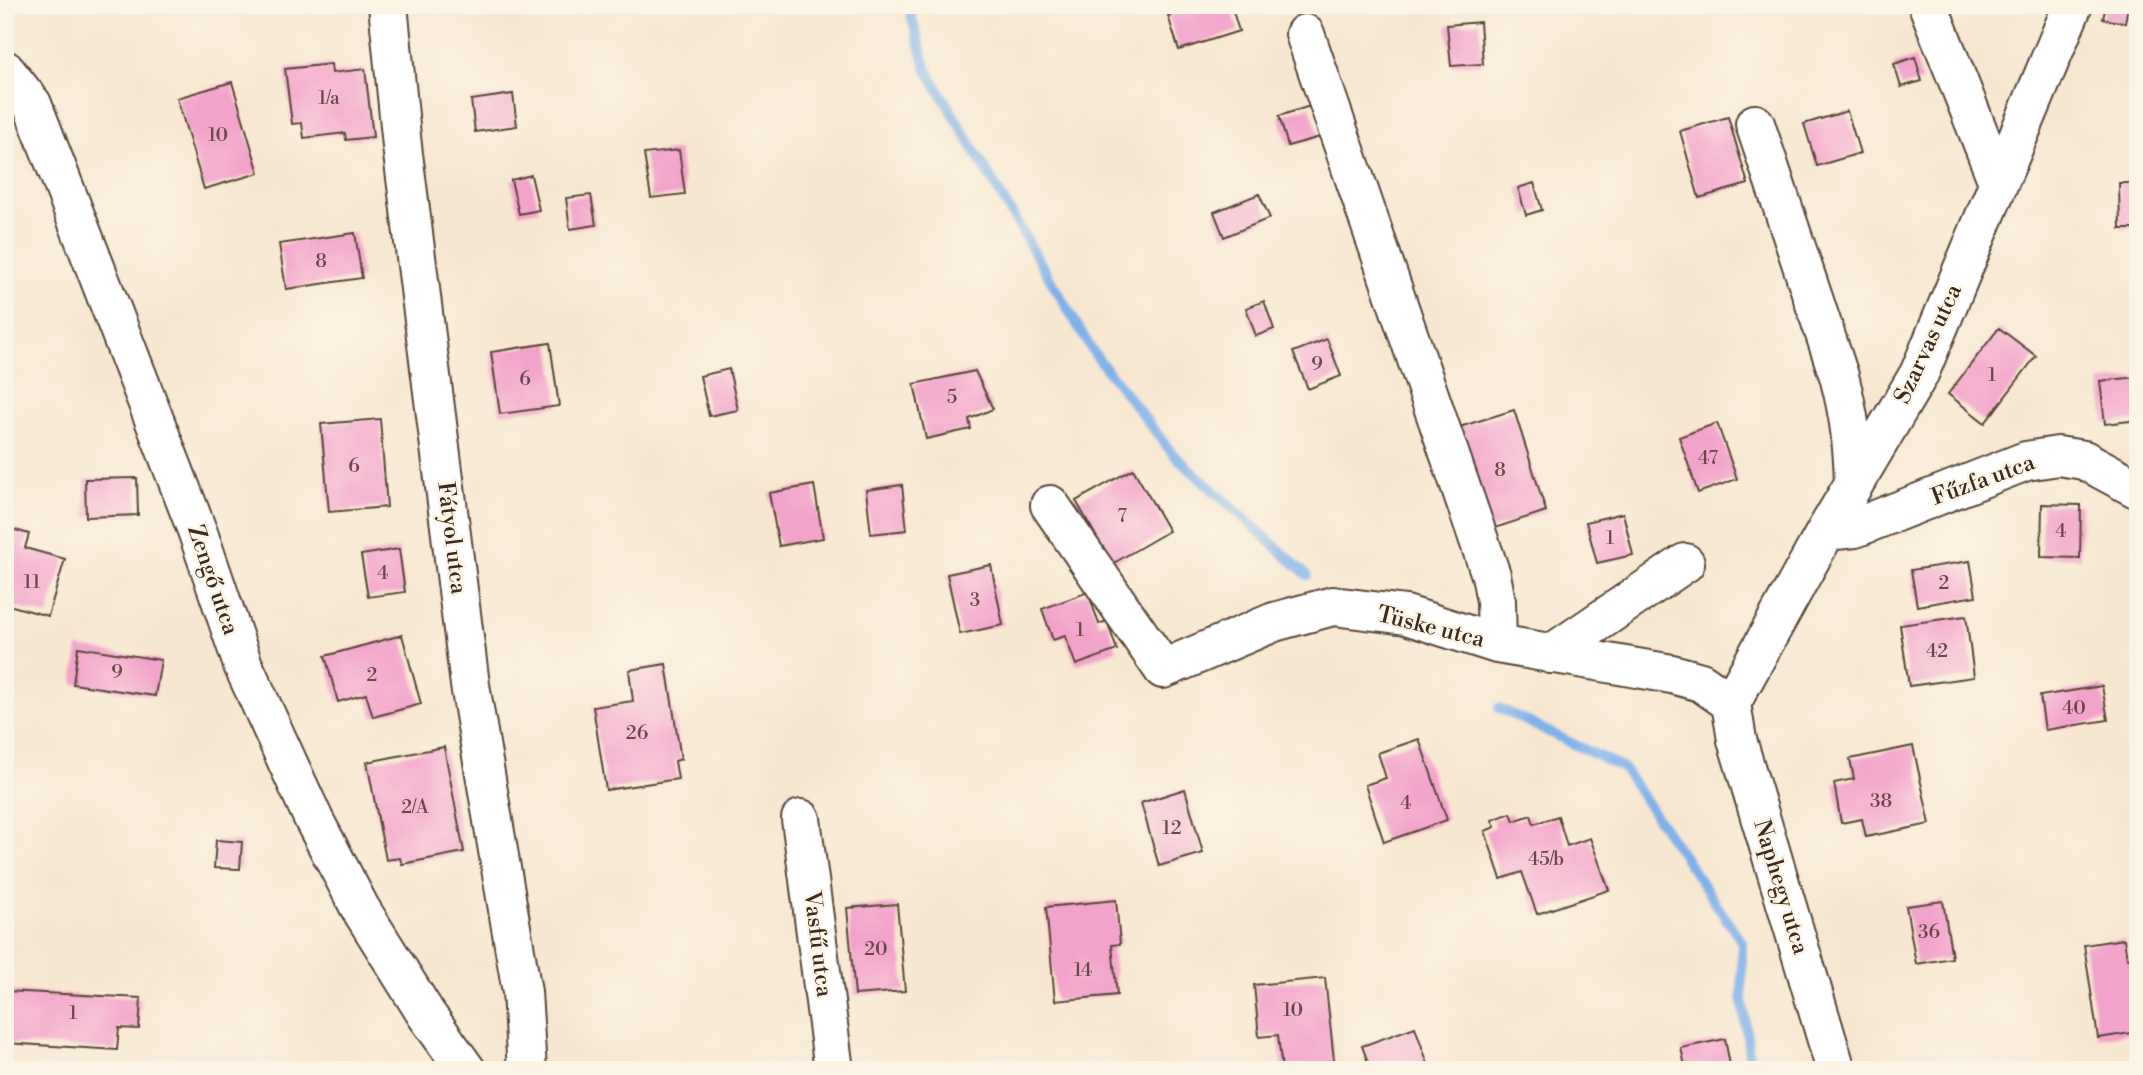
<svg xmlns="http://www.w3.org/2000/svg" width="2143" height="1075" viewBox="0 0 2143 1075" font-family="'Libre Bodoni',serif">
  <rect width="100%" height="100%" fill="#fcf5e5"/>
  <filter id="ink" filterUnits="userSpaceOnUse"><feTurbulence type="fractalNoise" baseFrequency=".0143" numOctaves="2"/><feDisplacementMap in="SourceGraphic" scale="14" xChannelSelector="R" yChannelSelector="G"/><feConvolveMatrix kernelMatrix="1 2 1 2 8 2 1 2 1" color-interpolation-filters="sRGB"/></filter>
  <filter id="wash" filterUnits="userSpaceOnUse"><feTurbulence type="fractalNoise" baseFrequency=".00686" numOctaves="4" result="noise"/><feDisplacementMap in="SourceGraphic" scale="28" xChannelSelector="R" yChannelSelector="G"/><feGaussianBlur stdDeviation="1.57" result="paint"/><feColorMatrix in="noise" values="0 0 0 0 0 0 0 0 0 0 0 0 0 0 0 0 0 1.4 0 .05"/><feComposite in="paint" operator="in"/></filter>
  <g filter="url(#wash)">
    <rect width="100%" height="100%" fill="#f8e7d0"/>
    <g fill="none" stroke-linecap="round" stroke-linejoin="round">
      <path stroke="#7fb1eb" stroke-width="10" d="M908,5L927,70L1093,352L1173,454L1307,575
        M1499,708L1623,768L1742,942V996L1751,1070"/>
    </g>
    <g id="blocks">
      <path fill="#f2a3cb" d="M1202,5H1231L1239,31L1179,50L1168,16Z
        M2106,5H2128L2125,23L2103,19Z
        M1480,22L1483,64L1451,66L1447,25Z
        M1915,57L1922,81L1901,87L1894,64Z
        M331,64L332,73L365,69L373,137L346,140L345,133L304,138L302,123L292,124L285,69Z
        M232,82L259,173L204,189L177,98Z
        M513,94L517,126L475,132L471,100Z
        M1310,106L1320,137L1288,146L1279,116Z
        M1847,111L1860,153L1817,166L1804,124Z
        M1728,117L1748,184L1699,198L1680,131Z
        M679,150L685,194L651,198L644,154Z
        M531,175L539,210L519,214L511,180Z
        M1534,183L1542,210L1526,215L1518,188Z
        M2119,183H2138V229H2120Z
        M1259,194L1270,218L1224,237L1214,212Z
        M591,195L596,225L570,229L566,198Z
        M355,233L362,278L286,289L279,244Z
        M1264,301L1274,329L1256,336L1246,308Z
        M1999,328L2036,356L1985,423L1948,394Z
        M1327,339L1341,376L1308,389L1293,352Z
        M550,343L559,406L500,414L491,352Z
        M729,369L738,410L709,416L700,376Z
        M975,371L993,409L969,419L971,429L926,439L914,384Z
        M2138,377V420L2105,424L2100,381Z
        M1514,410L1546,511L1486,531L1453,429Z
        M380,419L387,507L329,512L321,424Z
        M1717,423L1737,479L1698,493L1679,437Z
        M1133,469L1169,531L1112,564L1076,501Z
        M137,478L138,515L86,517L85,479Z
        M814,485L823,538L779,546L769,493Z
        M902,485L907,530L871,534L866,490Z
        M2042,504L2081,505L2080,558L2041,557Z
        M1623,513L1633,555L1597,563L1586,522Z
        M5,527L29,534L25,548L65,559L48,616L5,604Z
        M399,549L405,592L368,597L361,555Z
        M1970,561L1976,596L1917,606L1911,570Z
        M991,565L1003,625L960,634L947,574Z
        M1088,592L1099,624L1107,621L1117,650L1076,665L1065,636L1053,640L1042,609Z
        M1966,616L1974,677L1909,686L1900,625Z
        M402,635L421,704L373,717L366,694L338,702L325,656Z
        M78,647L161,660L155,696L73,684Z
        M666,664L681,759L675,761L678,779L606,790L593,707L633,701L629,670Z
        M2102,686L2108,720L2045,730L2040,696Z
        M1419,739L1447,820L1384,842L1365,785L1386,778L1378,753Z
        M1913,746L1930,824L1866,837L1862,819L1841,823L1834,783L1854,779L1850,759Z
        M444,747L464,852L402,864L400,858L386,860L367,762Z
        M1185,789L1203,853L1159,866L1141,803Z
        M1511,813L1514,821L1531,815L1534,824L1558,816L1567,846L1590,838L1609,890L1537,914L1522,872L1501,879L1485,831L1495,827L1492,820Z
        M216,840L242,842L240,869L214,868Z
        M1116,900L1120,944L1112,945L1117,995L1055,1001L1046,907Z
        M1943,901L1952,958L1916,964L1906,906Z
        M897,904L905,991L855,995L847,908Z
        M2124,939L2127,958L2138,956V1032L2098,1038L2084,945Z
        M1325,978L1335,1069L1282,1070L1278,1035L1259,1037L1254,985Z
        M5,991L141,998L139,1029L119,1028L117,1050L5,1043Z
        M1415,1027L1430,1070H1371L1362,1046Z
        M1725,1039L1731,1070H1686L1681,1048Z"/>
    </g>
  </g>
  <g filter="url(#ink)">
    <use href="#blocks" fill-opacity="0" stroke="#574639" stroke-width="2"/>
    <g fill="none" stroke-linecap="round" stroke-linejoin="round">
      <defs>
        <path id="minor" d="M388,5L402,146L470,685L522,992L527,1070
          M1928,5L1998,182
          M1305,34L1491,575L1496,601L1497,644
          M5,70L32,104L198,533L243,665L314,820L360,908L426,1014L466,1070
          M1755,124L1839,376C1849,414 1853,444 1854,484
          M1050,505L1163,669L1274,622L1333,606L1406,615L1497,644L1672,674L1701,682L1731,703
          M1826,531L1855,528L2026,461L2058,456L2084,460L2138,489
          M1551,654L1685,563
          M1731,703L1826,531L1919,374L2073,5
          M1731,703L1737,740L1836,1070
          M801,819L834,1070"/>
      </defs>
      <use href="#minor" stroke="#574639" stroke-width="42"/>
      <use href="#minor" stroke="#fff" stroke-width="38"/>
    </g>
  </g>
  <g text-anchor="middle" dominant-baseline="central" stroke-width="5" stroke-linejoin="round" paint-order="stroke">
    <g font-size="19" fill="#694849">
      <text x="329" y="98">1/a</text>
      <text x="218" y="135">10</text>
      <text x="321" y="261">8</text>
      <text x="1317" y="364">9</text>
      <text x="1992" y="375">1</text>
      <text x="525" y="379">6</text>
      <text x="952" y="397">5</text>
      <text x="1708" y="458">47</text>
      <text x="354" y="466">6</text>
      <text x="1500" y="470">8</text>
      <text x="1122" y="516">7</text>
      <text x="2061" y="531">4</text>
      <text x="1610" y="538">1</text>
      <text x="383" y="573">4</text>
      <text x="32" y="582">11</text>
      <text x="1944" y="583">2</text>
      <text x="975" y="600">3</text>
      <text x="1080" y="630">1</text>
      <text x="1937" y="651">42</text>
      <text x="117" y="672">9</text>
      <text x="372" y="675">2</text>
      <text x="2074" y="708">40</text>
      <text x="637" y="733">26</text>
      <text x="1881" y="801">38</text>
      <text x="1406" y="803">4</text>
      <text x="415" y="807">2/A</text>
      <text x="1172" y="828">12</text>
      <text x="1546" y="859">45/b</text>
      <text x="1929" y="932">36</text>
      <text x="876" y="949">20</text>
      <text x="1083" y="970">14</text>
      <text x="1293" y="1010">10</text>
      <text x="73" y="1013">1</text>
    </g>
    <g font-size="23" fill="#3b2a1e" stroke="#fcf5e5">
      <text transform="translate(1928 344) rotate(-65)">Szarvas utca</text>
      <text transform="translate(1983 480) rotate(-20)">Fűzfa utca</text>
      <text transform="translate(452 538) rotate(83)">Fátyol utca</text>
      <text transform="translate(213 580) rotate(71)">Zengő utca</text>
      <text transform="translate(1431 627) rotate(14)">Tüske utca</text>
      <text transform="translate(1781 887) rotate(73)">Naphegy utca</text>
      <text transform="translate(818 944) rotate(83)">Vasfű utca</text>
    </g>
  </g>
  <rect width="2143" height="1075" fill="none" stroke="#fcf5e5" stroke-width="28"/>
</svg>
